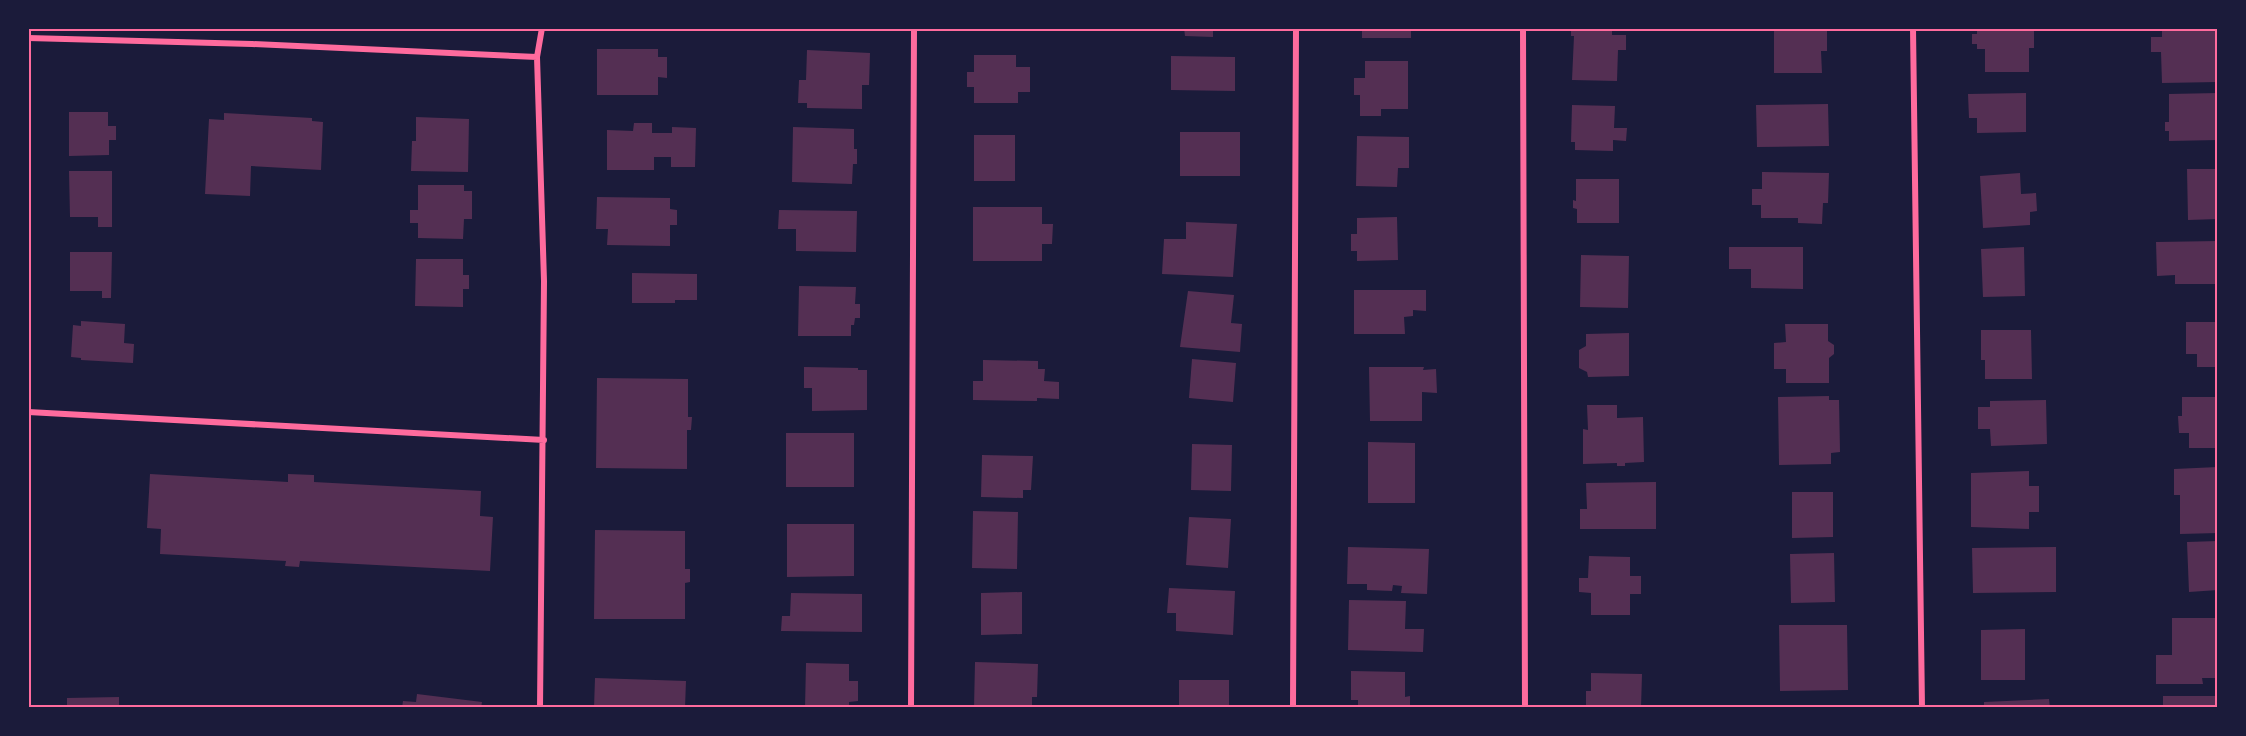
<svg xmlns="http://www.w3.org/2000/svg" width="2246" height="736" viewBox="0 0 2246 736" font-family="'Source Serif 4',serif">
  <rect width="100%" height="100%" fill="#1b1b3a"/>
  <path fill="#542f53" d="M1184,28H1213V37L1185,36Z
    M1362,28H1411V38H1362Z
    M1571,28H1612V35H1626V50H1618L1617,81L1572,80L1574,36H1571Z
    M1774,28H1827V51H1821L1822,73H1774Z
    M1977,28H2034V48H2029V72H1985V49H1977V44H1972V34H1977Z
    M2218,29V82L2162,83L2161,52H2151V37H2162V30Z
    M597,49H658V57H667V78L658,77V95H597Z
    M807,50L870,53L869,85H862V109L807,108V103H798L799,80H806Z
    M974,55H1016V67H1030V92H1018V103H974V87H967V72H974Z
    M1171,56L1235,57V91L1171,90Z
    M1365,61H1408V109H1381V116H1360V95H1354V78H1365Z
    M2026,93V132L1977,133V118H1969L1968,94Z
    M2218,93V140L2169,141V131H2165V122H2169V94Z
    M1828,104L1829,146L1757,147L1756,105Z
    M1572,105L1615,106L1614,128H1627L1626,141L1613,140V151L1575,150V142H1571Z
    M69,112H108V126H116V140H109V155L69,156Z
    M224,113L312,118V121L323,122L321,170L251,166L250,196L205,194L209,119L224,120Z
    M416,117L469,119L468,172L411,171L412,141H416Z
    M634,123H652V133H672V127L696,128L695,167H671V157H654V170H607V130L633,131Z
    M793,127L854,129V149H857V164H853L852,184L792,182Z
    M1180,132H1240V176H1180Z
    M974,135H1015V181H974Z
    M1357,136L1409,137V168H1398L1397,187L1356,186Z
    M2187,169H2218V219L2188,220Z
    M69,171H112V227H98V217H70Z
    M1762,172L1829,173L1828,203H1823L1822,224L1798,223V218H1761V205H1752V189H1762Z
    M2020,173L2021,194L2036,193L2037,211L2030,212V225L1983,228L1980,176Z
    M1576,179H1619V223H1577V209L1573,208V200L1576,201Z
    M418,185H464V191H472V219H464L463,239L418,238V223H410V210H418Z
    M597,197L670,198V209L677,210V225H670V246L607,245L608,229H596Z
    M973,207H1042V224H1053L1052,244H1042V261H973Z
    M779,210L857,211L856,252L796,251V229H778Z
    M1397,217L1398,260L1357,261V251H1351V234H1357V218Z
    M1186,222L1237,224L1233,277L1162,274L1164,239H1186Z
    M2218,241V284H2175V275L2157,276L2156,242Z
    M1729,247H1803V289L1751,288V269H1729Z
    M2024,247L2025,296L1983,297L1981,249Z
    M70,252H112L111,298H102V291H70Z
    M1581,255L1629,256L1628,308L1580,307Z
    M416,259H463V275H469V289H463V307L415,306Z
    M632,273L697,274V300H675V303H632Z
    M799,286L856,287L855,304H860V318H855L854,325H851V336H798Z
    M1354,290H1426V311L1413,310V316L1404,317L1405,334H1354Z
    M1188,291L1234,295L1231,323L1242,324L1240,352L1180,347Z
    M81,321L125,324L124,343L134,344L133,363L81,360V358L71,357L73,325L81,326Z
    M2186,322H2218V367H2197V354H2186Z
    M1785,324H1828V341L1834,345V354L1829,358V383H1786V369H1774V343L1786,342Z
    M1981,330H2031L2032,379H1985V360H1981Z
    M1629,333V376L1588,377L1587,372L1579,368V350L1586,346V334Z
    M1192,359L1236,363L1233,402L1189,398Z
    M983,360L1038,361V369H1045L1044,381L1059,382V399L1037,398V401L973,400V381H983Z
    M804,367L858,368V370H867V410L812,411V388H804Z
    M1369,367H1424L1423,370L1436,369L1437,393L1422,392V421H1370Z
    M597,378L688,379V417H692L691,430H687V469L596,468Z
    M1829,396V400H1839L1840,452L1831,453V464L1779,465L1778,397Z
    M2182,397H2218V448H2189V433H2179L2178,416H2182Z
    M2046,400L2047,444L1991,446L1990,429H1978V407H1990V401Z
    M1587,405H1617V418L1643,417L1644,462L1625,463V466H1617V463L1583,464V429L1588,430Z
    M786,433H854V487H786Z
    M1368,442L1415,443V503H1368Z
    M1192,444L1232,445L1231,491L1191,490Z
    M982,455L1033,456L1031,490H1023V498L981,497Z
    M2218,467V533L2180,534V495H2174V469Z
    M2029,471V486H2039V512H2029V529L1971,527V473Z
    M150,474L288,482V474L314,475V482L481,491L480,516L493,517L490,571L300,561L299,567L285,566L286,561L160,554L161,529L147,528Z
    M1656,482V529H1580V509H1587L1586,483Z
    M1792,492H1833V537L1792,538Z
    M973,511L1018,512L1017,569L972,568Z
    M1189,517L1231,519L1228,568L1186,565Z
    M787,524H854V576L787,577Z
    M595,530L685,531V569H690V582L685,583V619H594Z
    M2218,541V590L2189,592L2187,542Z
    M1348,547L1429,549L1427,594L1401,593L1402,586L1393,585L1392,591L1367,590V584H1347Z
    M2056,547V592L1973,593L1972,548Z
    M1834,553L1835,602L1791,603L1790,554Z
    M1589,556L1630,557V576H1641V594H1630V615H1591V593L1579,592V578H1588Z
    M1169,588L1235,591L1233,635L1176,631V613H1167Z
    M1022,592V634L981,635V593Z
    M791,593L862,594V632L781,631L782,616H790Z
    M1349,600L1406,601L1405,629H1424L1423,652L1348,650Z
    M2172,618H2218V678H2202L2203,684H2156V655H2172Z
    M1779,625H1847L1848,690L1780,691Z
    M2025,629V680H1981V630Z
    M975,662L1038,664L1037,697H1032V708H974Z
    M806,663L849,664V681H858V701L849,702V708H805Z
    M1351,671L1405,672V697L1410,696V708H1358V700H1351Z
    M1591,673L1642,674L1641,708H1591V706H1586V691H1591Z
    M595,678L686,681L685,708H594Z
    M1179,680H1229V708H1179Z
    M417,694L482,702L481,708H402L403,701L416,702Z
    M2163,696H2218V708H2163Z
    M119,697V708H67V698Z
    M2049,699L2050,708H1984V702Z"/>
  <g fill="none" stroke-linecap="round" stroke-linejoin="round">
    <path stroke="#ff6b9d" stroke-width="6" d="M1523,28L1525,708
      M1913,28L1922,708
      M28,38L252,44L537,57
      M28,412L544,440
      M540,708L544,281L537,57L542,28
      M911,708L914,28
      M1293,708L1296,28"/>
  </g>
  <rect width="2246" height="736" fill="none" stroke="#1b1b3a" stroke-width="60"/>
  <rect x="30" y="30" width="2186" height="676" fill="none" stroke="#ff6b9d" stroke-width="2"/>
</svg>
